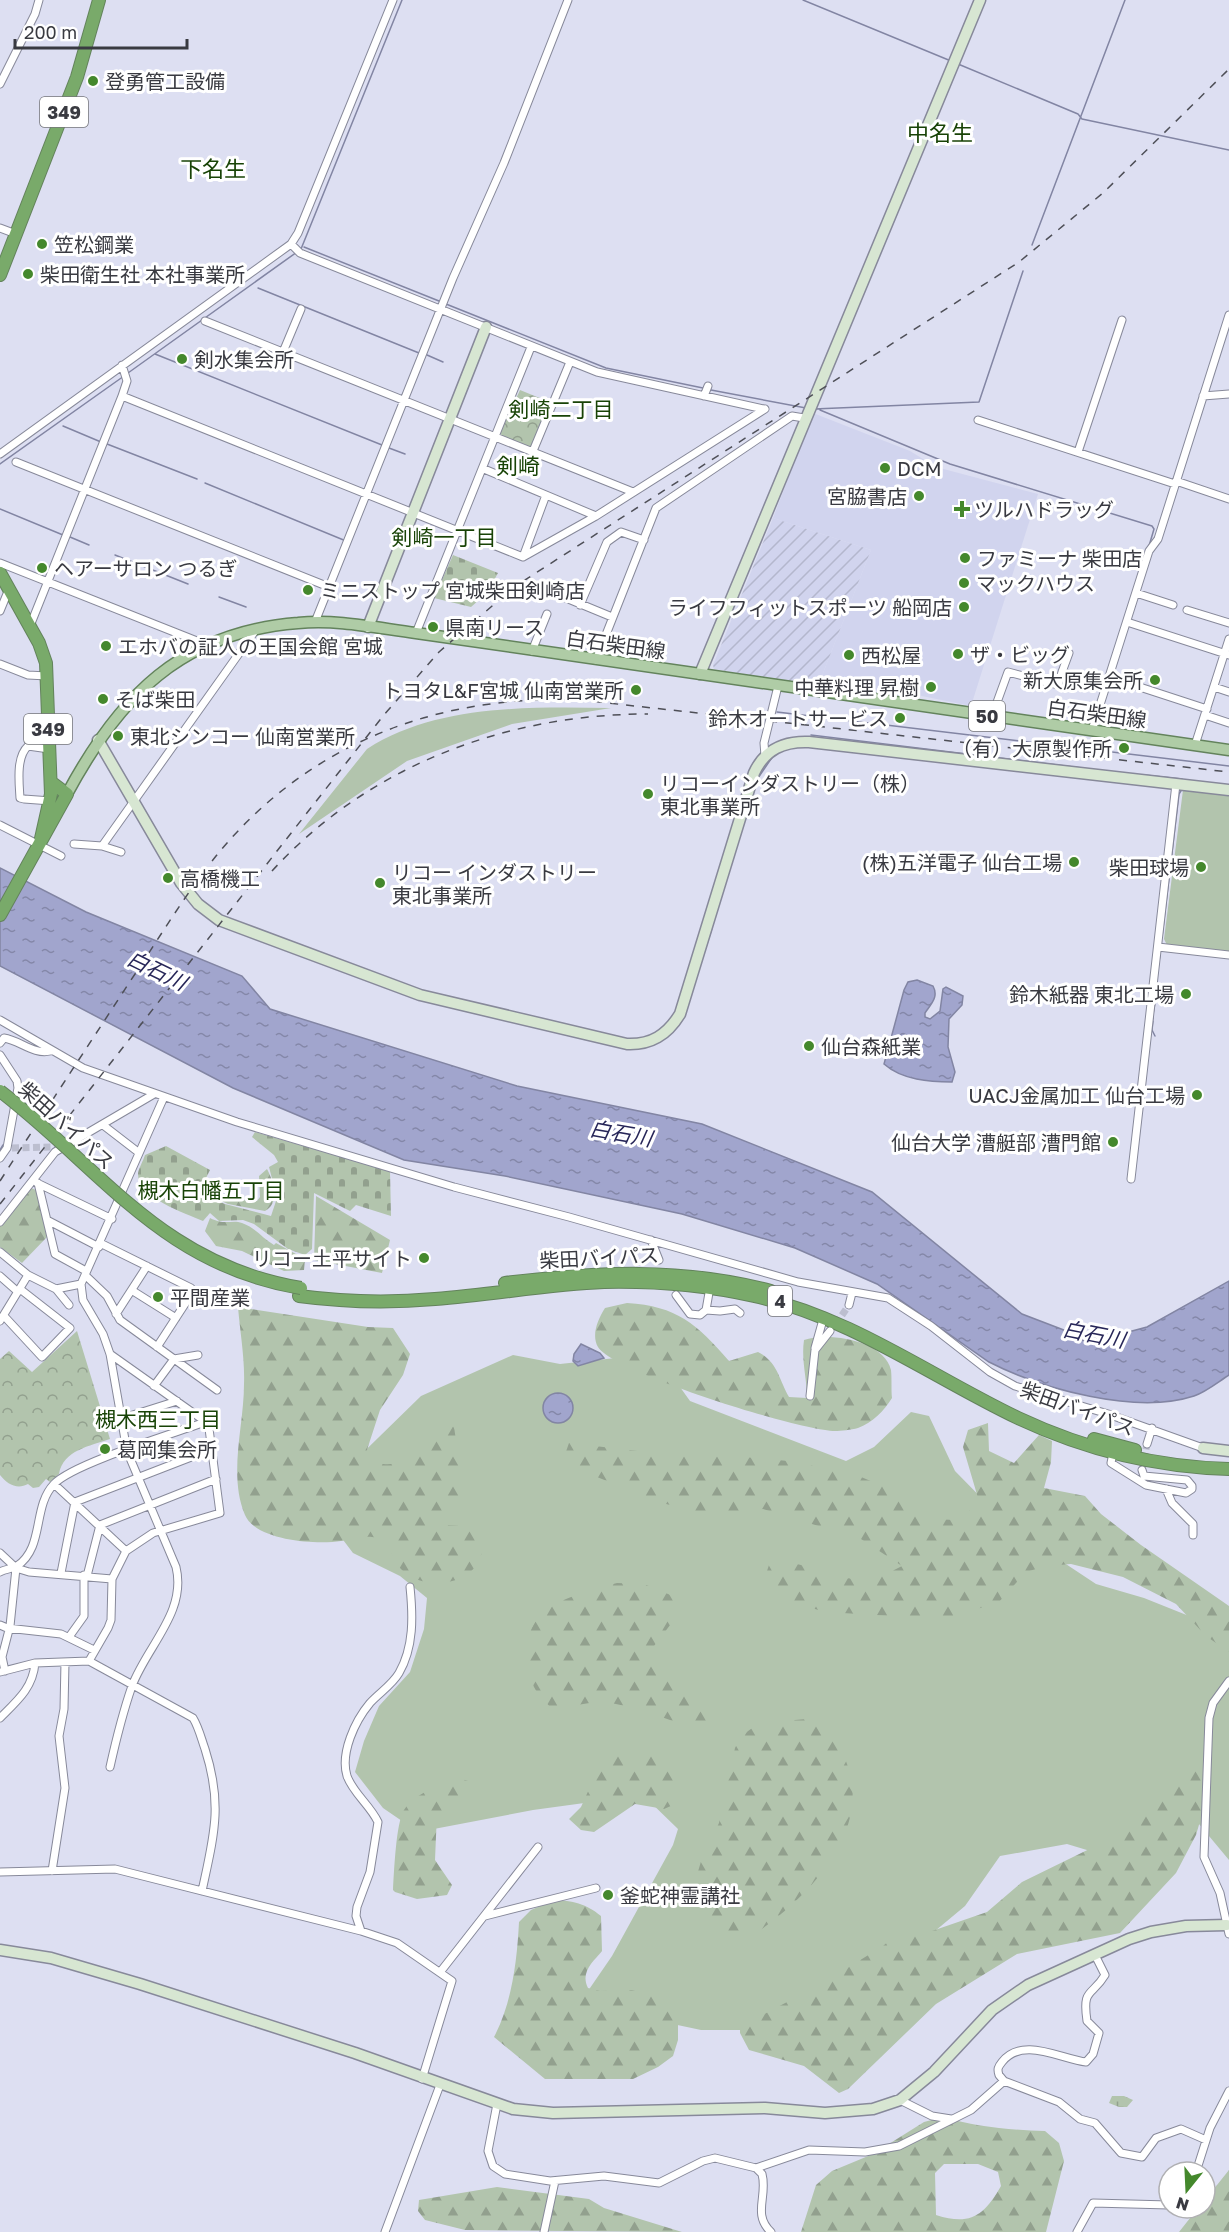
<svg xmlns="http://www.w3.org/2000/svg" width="1229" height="2232" viewBox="0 0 1229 2232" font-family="'Golos Text','Noto Sans JP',sans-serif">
  <defs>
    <pattern id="industrial-furrows" width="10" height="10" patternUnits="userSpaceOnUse" patternTransform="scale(1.5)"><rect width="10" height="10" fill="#d1d4ee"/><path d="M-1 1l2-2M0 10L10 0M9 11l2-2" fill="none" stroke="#b4b7cd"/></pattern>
    <pattern id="forest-firs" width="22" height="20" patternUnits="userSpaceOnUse" patternTransform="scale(1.5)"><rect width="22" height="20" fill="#b2c4ad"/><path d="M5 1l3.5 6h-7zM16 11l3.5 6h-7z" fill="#92a08e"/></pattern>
    <pattern id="wetland-marsh" width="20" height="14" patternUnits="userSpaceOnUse" patternTransform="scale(1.5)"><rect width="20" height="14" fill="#b2c4ad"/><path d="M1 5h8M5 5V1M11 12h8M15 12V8" fill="none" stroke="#92a08e"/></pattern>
    <pattern id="cemetery-stones" width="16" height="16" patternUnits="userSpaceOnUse" patternTransform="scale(1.5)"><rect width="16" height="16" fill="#b2c4ad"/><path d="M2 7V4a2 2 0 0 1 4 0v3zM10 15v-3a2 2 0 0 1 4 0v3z" fill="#92a08e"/></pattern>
    <pattern id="park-crowns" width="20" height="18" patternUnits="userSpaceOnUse" patternTransform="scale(1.5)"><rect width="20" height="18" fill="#b2c4ad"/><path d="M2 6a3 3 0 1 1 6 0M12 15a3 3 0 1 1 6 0" fill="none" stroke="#92a08e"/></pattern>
    <pattern id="water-ripples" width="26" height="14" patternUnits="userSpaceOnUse" patternTransform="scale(1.5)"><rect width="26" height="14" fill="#a1a5cd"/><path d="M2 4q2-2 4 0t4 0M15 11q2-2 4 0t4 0" fill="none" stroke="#8487a8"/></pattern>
  </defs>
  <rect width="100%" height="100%" fill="#dddff2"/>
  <path fill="#d1d4ee" d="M813,413L910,451L936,467L1038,494L971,706L912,694L818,686L871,550L773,518Z"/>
  <path fill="url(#industrial-furrows)" d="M773,518L871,550L818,686L714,669L713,665Z"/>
  <path fill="#b2c4ad" d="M611,708L512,724L407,761L299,834L367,749C437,704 530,707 611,708Z
    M1183,790L1229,796V952L1167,945L1164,939Z
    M513,1355L560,1364L625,1357L670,1373L690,1401L846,1461L874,1447L911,1412L929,1416L955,1471L1010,1527L1096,1584L1144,1598L1214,1626L1229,1635V1860L1194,1818L1163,1873L1067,1844L1000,1856L965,1906L911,1951L765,2030H701L579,2004L612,1956L673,1845L678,1829L643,1795L533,1810L418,1832L383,1808L355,1772L364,1741L379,1706L410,1672L424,1629L427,1598L400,1576L353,1553L322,1512L336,1479L421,1396Z"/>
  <path fill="url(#forest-firs)" fill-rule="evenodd" d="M267,1169C274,1182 280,1203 265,1211L228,1204L202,1192V1190C221,1191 237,1202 257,1201L260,1197L259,1176Z
    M29,1187L38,1191L47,1237L22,1263L0,1247V1225Z
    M316,1196L390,1240L382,1273L314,1260Z
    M210,1218C226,1226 232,1219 242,1223C256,1228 262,1238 274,1245L276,1243L305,1259L304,1270L284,1271L242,1251L216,1246L205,1231Z
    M627,1303C677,1306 697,1324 729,1361L758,1352C778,1362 779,1380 789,1397L807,1398C807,1378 801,1360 804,1340C828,1332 884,1340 891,1370C892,1379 891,1390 892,1398C884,1411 872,1423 858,1428C851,1430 841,1431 835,1431C801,1431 614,1373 598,1347C591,1335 598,1319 605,1308Z
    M238,1307L368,1327L393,1328L410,1354L403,1375L380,1410L364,1459C402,1472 399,1459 427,1439C435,1434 445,1430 454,1426C456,1444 465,1484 459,1499C455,1509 447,1513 445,1525L478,1527L486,1537C483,1545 482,1556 478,1563C463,1588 419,1589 401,1569C390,1557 392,1539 372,1537C362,1536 352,1540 341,1541C317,1545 256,1541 245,1515C228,1475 244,1426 244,1384C245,1359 240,1332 238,1307Z
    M988,1423L989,1451L1014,1463L1039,1435L1052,1441L1051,1462L1044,1488L1085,1496L1101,1514L1141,1545L1229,1606V1652L1206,1636L1176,1604L1123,1577L1071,1564L1046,1566L1026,1572L998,1603L942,1619L826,1612L782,1600L767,1571L770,1562C823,1559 843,1599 902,1566L861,1539L763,1509L716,1516L662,1503L562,1463L569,1443L689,1457L734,1456L788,1461L854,1474L892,1490L933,1519L955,1520L966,1516L978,1498L963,1447L968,1430Z
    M617,1583L644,1584L680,1599V1612L651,1650C657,1668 668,1685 685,1695C697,1701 710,1703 716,1715L709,1730L701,1731L639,1709L602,1701L552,1709C547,1703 538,1695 534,1687C525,1666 522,1635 540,1616C559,1597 592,1590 617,1583Z
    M807,1719C813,1721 823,1723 828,1728C836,1735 844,1754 847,1764C873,1834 804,1901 752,1936C708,1932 710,1930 692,1892L702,1858L719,1823L735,1748C750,1717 777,1722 807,1719Z
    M632,1751C666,1759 688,1764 673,1805L664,1809L635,1804L594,1832L581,1830L569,1819L581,1807L605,1754Z
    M1192,1762L1206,1763L1203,1811L1196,1835L1176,1873L1120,1933L1017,1954L936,2004L848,2089L839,2093L804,2066L749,2050L740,2033V2027L823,1983L883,1946L898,1933L932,1931L987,1912L1022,1882L1120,1834L1179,1770Z
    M462,1779L468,1781L469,1794L460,1803L437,1813L435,1860L452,1885L447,1895L417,1899L395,1892L393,1890C394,1873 396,1822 404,1810C415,1793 443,1783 462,1779Z
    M554,1900C573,1901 585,1903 601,1916L602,1951C593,1962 580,1972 588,1988L600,1991L632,1990L664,2000L678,2025V2040L673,2056L658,2067L633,2079H545L494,2037C512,2003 517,1961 519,1922L531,1910Z
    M943,2117C976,2127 1011,2130 1045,2131L1059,2143L1064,2161L1046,2232H801L816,2185L832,2171L873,2154L924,2122ZM944,2164H978L998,2172L1001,2186C984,2216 970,2226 936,2215L935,2173Z
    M1229,2170V2232H1179L1198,2208H1205V2200Z
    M497,2187L589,2199L604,2208L682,2232L465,2230L425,2220L418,2211L419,2200Z"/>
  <path fill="url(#wetland-marsh)" d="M1112,2096H1124L1133,2100L1127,2107H1119L1109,2103Z"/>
  <path fill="url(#cemetery-stones)" d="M453,555L498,573L487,593L471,607L434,598Z
    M255,1132L390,1171L391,1216L356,1205L350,1211L314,1193L312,1249L305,1255L288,1249L254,1224L243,1220L219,1221L210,1213L203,1221C185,1213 137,1198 138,1173C139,1168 143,1161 145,1155L166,1146L210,1170L199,1192L225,1204L271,1216L277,1198L269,1167L278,1162L274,1155L252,1137Z"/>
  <path fill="url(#park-crowns)" d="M520,390L547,401L549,405L534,446L529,448L503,438L500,433Z
    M77,1331L110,1439C90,1446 63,1450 59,1474L50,1482L46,1479L39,1487L33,1488L28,1484C17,1490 7,1484 0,1475V1359L9,1351L32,1372Z"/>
  <path fill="url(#water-ripples)" stroke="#8285a3" stroke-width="1.5" d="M0,868L86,912L242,976L270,1009L517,1086L702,1124L872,1192L1022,1314L1069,1332L1102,1339L1147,1327L1229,1281V1375C1218,1382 1206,1392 1194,1396C1136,1415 1042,1389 989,1362L877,1284L795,1248L682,1214L505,1176L404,1160L233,1088L0,966Z
    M917,980L933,986C939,997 931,1004 925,1013V1017L930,1019L940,1011L943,989L946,987L963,996L962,1005L949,1019L948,1047L955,1072L952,1082C930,1082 902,1080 884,1064L904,990L908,982Z
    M581,1344L600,1353L604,1358L578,1366L573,1361L574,1354Z
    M543 1408a15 15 0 1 1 30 0a15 15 0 1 1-30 0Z"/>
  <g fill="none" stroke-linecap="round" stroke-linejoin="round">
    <path stroke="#8285a3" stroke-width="1.5" d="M803,0L951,61
      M958,64L1078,114L1082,119L1229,150
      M1032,245L1125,0
      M304,247L439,301
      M301,249L402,0
      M258,288L419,353
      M446,304L606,368L703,388
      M155,354L382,445
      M427,355L443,362
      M128,373L297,252
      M711,390L806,408
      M814,409L979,402L1023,271
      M820,410L950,464L1152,526L1154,529L1149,546
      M63,426L101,442
      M107,444L197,479
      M389,448L405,454
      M0,464L124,376
      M205,483L346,541
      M0,509L63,535
      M70,537L89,545
      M115,555L188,584
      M219,597L246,607
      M777,712L1229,766
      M811,735L1082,768
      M1144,775L1182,779
      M745,820L758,778L773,756
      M1162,937L1179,794L1182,789
      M704,953L712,928
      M1158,968L1160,955
      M1153,1014L1155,1003
      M1153,1019V1016
      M1153,1021L1152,1030L1155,1036
      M0,1150L3,1145"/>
    <path stroke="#bcbecf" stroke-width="7" stroke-dasharray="7 3.5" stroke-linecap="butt" d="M12,1148L55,1147
      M836,1324L849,1305
      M1142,1470L1147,1444"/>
    <defs>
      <path id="street" d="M0,84L35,14L39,0
        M0,228L16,234
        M291,244L300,253L597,372L764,409
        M205,321L633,492
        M283,352L301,309
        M122,396L523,557L596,516L765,409
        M704,396L708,386
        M1203,396L1229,394
        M978,420L1175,484
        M533,451L570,362
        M1078,452L1122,320
        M0,454L291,244L298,233L393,0
        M16,462L329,587
        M484,469L596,516
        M1176,481L1229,499
        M523,557L546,495
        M0,563L207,645
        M549,591L612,617
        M1136,593L1173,605
        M580,605L607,542L621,532L644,540
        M1187,610L1229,623
        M0,611L9,589
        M315,622L453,278L504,163L568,0
        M1127,622L1229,655
        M30,626L122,396L127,381L122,365
        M416,633L531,347
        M532,651L547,614
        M1069,653L1062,672L1106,687
        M596,660L656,508L792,416L804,418
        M0,664L28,675L47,676
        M1109,677L1207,709
        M1214,687L1229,692
        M1205,715L1229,723
        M992,716L1008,672L1058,685L1062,672
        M1092,730L1149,551L1158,539L1229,315
        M1195,745L1229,639
        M49,749L28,746C16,757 19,782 20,798L24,799L51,801
        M765,756L764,743L778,686
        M0,825L61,856
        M74,844L102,846L255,631
        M102,846L121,852
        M1158,947L1229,955
        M0,1020L83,1068L237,1122L454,1187L569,1217L798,1282L888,1298L931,1326L990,1372L1015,1386L1108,1414L1203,1448
        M0,1043L4,1038C19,1040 34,1055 50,1051
        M0,1055L17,1081L18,1088L7,1148L0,1158
        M103,1125L138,1152
        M1131,1179L1176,784
        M37,1183L112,1219
        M38,1183L55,1254L86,1271
        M47,1220L99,1247
        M0,1222L55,1152L154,1094
        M651,1240L659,1260
        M100,1243L191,1288L192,1293L157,1347
        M0,1252L28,1275L56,1289L81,1284
        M85,1275L107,1296L120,1320L217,1390
        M0,1276L18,1292
        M56,1289L69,1305
        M133,1291L176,1318
        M676,1295L690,1314L700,1315L706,1310L710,1287
        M849,1305L852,1293
        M706,1310L720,1311L735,1309L740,1313
        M116,1314L147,1266
        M4,1316L42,1357L70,1328L20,1289
        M0,1321L28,1275
        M815,1348L824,1316
        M110,1354L206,1422
        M154,1386L174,1359L198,1355
        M810,1396L815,1350L830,1331
        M120,1419L177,1401
        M1147,1444L1152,1428
        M1113,1453L1111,1463L1146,1485L1186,1493L1192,1489V1486L1187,1480L1144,1476L1142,1470
        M54,1484L126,1551
        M1166,1489L1172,1503L1193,1524V1535
        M0,1553L16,1568L29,1572L112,1579
        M0,1572C5,1569 12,1569 17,1566C45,1547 32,1507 54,1484C74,1463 176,1433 208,1421L220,1513L153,1533L126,1551L112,1579L111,1620L108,1628L89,1661
        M61,1573L75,1502L212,1449
        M87,1576L100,1525L216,1479
        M0,1625L7,1628L61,1634L94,1650
        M69,1637L84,1616V1575
        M5,1671L2,1657L10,1626L16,1568
        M0,1672L35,1663L89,1661L193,1718C199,1728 201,1738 205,1749C223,1805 214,1835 202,1891
        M1229,1681L1213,1703L1209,1718L1204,1857L1220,1893L1229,1934
        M0,1718C17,1701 33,1688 35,1663
        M110,1767C116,1740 123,1712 132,1686C147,1646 187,1612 176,1567L127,1451L110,1354L103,1334L83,1300L81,1284L164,1097
        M52,1871L65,1788L59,1736L64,1709L65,1662
        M0,1872L115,1869L361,1931L397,1943L452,1981L422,2079
        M485,1916L596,1888
        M361,1931L356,1916L357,1907L370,1872L378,1822C370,1805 353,1793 347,1776C340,1753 355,1721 370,1703C379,1693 392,1685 399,1673C414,1647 413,1616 410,1587
        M1095,1955L1105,1975C1092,1997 1082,1987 1087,2021L1099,2033L1093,2054L1086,2062C1061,2059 1022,2036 1002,2062C998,2067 997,2069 999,2075L1004,2081L1059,2102L1080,2119L1095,2123L1121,2153L1142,2157L1156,2138L1181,2129L1206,2140
        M441,1971L538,1847
        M900,2100L932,2116L951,2119
        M497,2104L488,2151L493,2166L505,2174L550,2181L604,2176L659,2183L703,2161L715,2158L756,2168L762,2174C768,2196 752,2214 771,2232
        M756,2168L809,2150L865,2152L899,2146L971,2110L1004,2081
        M1196,2172L1210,2128L1229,2091
        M385,2232L440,2085
        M544,2232L555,2181
        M1077,2232L1093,2203L1169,2205"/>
      <path id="secondary" d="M368,627L486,327
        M700,674L980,0
        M98,740L181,883L198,904L219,920L420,995L627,1044C651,1045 667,1035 680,1014L754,773C765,749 784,741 809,742L1229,790
        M1203,1448L1229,1451
        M0,1950L51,1958L140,1984L355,2053L513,2109L553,2113L765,2108L825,2113L873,2109L900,2100L934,2072L992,2010L1028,1985L1129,1939L1151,1932L1186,1926L1227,1925"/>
      <path id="primary" d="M67,794C119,697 181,632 298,623C337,619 377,628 416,633L1229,750"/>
      <path id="highway" d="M0,275L77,77L99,0
        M0,573L39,643L46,663L51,794L40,843
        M0,915L67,794L51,782
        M505,1283C598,1272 679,1267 771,1291
        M299,1296C344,1302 390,1303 435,1299C492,1295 548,1284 604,1282C655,1281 705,1285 754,1296C851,1317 930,1376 1018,1418C1084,1449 1155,1467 1229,1469
        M1094,1439L1135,1450"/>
    </defs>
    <use href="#street" stroke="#87899a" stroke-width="9"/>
    <use href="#secondary" stroke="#87899a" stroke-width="13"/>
    <use href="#primary" stroke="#63835c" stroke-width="13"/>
    <use href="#highway" stroke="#63835c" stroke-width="14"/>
    <use href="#street" stroke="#fff" stroke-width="7"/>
    <use href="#secondary" stroke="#d7e6d2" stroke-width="10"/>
    <use href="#primary" stroke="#afcca6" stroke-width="10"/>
    <use href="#highway" stroke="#79aa6a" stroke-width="12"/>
    <path stroke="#4e4f57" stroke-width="1.5" stroke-dasharray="8 8" stroke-linecap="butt" d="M272,871C368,766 506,714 648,714
      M0,1181C43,1114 86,1049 129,983C158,940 184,896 216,856C308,743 438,694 581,700L1229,772
      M0,1204L383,716L439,652L514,587L1019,262L1103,193L1229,69"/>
    <defs>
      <path id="highway-bridge" d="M0,1091C103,1170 162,1265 301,1288"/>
    </defs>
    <use href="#highway-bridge" stroke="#63835c" stroke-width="14" stroke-linecap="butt"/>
    <use href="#highway-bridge" stroke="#79aa6a" stroke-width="12"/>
  </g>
  <g fill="#44882c" stroke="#fff" stroke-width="2">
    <circle cx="93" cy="81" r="6"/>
    <circle cx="42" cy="244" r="6"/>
    <circle cx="28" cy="274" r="6"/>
    <circle cx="182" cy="359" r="6"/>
    <circle cx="885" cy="468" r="6"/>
    <circle cx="919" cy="496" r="6"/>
    <path d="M959 500h6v6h6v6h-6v6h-6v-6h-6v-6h6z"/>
    <circle cx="965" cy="558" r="6"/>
    <circle cx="42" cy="568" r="6"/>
    <circle cx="964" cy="583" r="6"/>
    <circle cx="308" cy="590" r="6"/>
    <circle cx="964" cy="607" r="6"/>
    <circle cx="433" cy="627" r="6"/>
    <circle cx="106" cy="646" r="6"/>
    <circle cx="958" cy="654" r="6"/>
    <circle cx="849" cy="655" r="6"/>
    <circle cx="1155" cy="680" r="6"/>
    <circle cx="931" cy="687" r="6"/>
    <circle cx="636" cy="690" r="6"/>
    <circle cx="103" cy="699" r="6"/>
    <circle cx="900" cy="718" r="6"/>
    <circle cx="118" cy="736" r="6"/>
    <circle cx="1124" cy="748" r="6"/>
    <circle cx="648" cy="794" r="6"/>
    <circle cx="1074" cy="862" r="6"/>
    <circle cx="1201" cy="867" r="6"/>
    <circle cx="168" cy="878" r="6"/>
    <circle cx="380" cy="883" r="6"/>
    <circle cx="1186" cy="994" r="6"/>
    <circle cx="809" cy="1046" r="6"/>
    <circle cx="1197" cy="1095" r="6"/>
    <circle cx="1113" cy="1142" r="6"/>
    <circle cx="424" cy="1258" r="6"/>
    <circle cx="158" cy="1297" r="6"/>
    <circle cx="105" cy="1449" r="6"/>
    <circle cx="608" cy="1895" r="6"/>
  </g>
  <g text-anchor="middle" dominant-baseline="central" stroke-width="6" stroke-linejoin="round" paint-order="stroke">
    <g fill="#fff" stroke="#74757a" stroke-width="1.5">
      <rect x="40" y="97" width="48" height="30" rx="4.5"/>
      <rect x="969" y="701" width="36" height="30" rx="4.5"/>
      <rect x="24" y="714" width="48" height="30" rx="4.5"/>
      <rect x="768" y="1286" width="24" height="30" rx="4.5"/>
    </g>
    <g font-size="18" font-weight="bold" fill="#393a41">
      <text x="64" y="112">349</text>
      <text x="987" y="716">50</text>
      <text x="48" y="729">349</text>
      <text x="780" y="1301">4</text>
    </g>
    <g font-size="20" fill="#393a41" stroke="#fff" text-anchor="start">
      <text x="105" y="81">登勇管工設備</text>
      <text x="54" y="244">笠松鋼業</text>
      <text x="40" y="274">柴田衛生社 本社事業所</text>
      <text x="194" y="359">剣水集会所</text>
      <text x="897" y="468">DCM</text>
      <text x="907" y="496" text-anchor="end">宮脇書店</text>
      <text x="974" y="509">ツルハドラッグ</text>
      <text x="977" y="558">ファミーナ 柴田店</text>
      <text x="54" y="568">ヘアーサロン つるぎ</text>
      <text x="976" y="583">マックハウス</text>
      <text x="320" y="590">ミニストップ 宮城柴田剣崎店</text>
      <text x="952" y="607" text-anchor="end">ライフフィットスポーツ 船岡店</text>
      <text x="445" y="627">県南リース</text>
      <text x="118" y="646">エホバの証人の王国会館 宮城</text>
      <text x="970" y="654">ザ・ビッグ</text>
      <text x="861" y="655">西松屋</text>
      <text x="1143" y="680" text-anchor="end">新大原集会所</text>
      <text x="919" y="687" text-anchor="end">中華料理 昇樹</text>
      <text x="624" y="690" text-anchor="end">トヨタL&amp;F宮城 仙南営業所</text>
      <text x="115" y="699">そば柴田</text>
      <text x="888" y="718" text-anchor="end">鈴木オートサービス</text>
      <text x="130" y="736">東北シンコー 仙南営業所</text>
      <text x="1112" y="748" text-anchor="end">（有）大原製作所</text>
      <text x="660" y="783">リコーインダストリー（株）<tspan x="660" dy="23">東北事業所</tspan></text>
      <text x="1062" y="862" text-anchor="end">(株)五洋電子 仙台工場</text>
      <text x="1189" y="867" text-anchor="end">柴田球場</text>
      <text x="392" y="872">リコー インダストリー<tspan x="392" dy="23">東北事業所</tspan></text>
      <text x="180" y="878">高橋機工</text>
      <text x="1174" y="994" text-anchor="end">鈴木紙器 東北工場</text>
      <text x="821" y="1046">仙台森紙業</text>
      <text x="1185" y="1095" text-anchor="end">UACJ金属加工 仙台工場</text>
      <text x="1101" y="1142" text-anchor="end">仙台大学 漕艇部 漕門館</text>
      <text x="412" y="1258" text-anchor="end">リコー土平サイト</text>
      <text x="170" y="1297">平間産業</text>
      <text x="117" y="1449">葛岡集会所</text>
      <text x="620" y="1895">釜蛇神霊講社</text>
    </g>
    <g font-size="20" fill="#393a41" stroke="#fff">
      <text transform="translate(616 644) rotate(8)">白石柴田線</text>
      <text transform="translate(1097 713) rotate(8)">白石柴田線</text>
      <text transform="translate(67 1125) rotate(42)">柴田バイパス</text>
      <text transform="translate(599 1257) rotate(-3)">柴田バイパス</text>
      <text transform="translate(1078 1408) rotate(20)">柴田バイパス</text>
    </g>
    <g font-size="21" fill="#184306" stroke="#fff">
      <text x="561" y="409">剣崎二丁目</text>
      <text x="444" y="537">剣崎一丁目</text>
      <text x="211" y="1190">槻木白幡五丁目</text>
      <text x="158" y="1419">槻木西三丁目</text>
    </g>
    <g font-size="21" font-style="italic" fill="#272658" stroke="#fff">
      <text transform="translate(157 970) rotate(26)">白石川</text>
      <text transform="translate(621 1133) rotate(10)">白石川</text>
      <text transform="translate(1094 1334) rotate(11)">白石川</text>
    </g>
    <g font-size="22" fill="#184306" stroke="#fff">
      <text x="940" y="132">中名生</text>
      <text x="213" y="168">下名生</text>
      <text x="518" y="465">剣崎</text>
    </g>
  </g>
  <g transform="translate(1187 2190) rotate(198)"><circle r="28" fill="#ffffff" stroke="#b0b0b3" stroke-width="1.5"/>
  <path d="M0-4.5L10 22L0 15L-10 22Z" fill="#44882c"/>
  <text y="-9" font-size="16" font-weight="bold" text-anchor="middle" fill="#393a41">N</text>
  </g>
  <path d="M15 39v9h172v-9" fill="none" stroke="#393a41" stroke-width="3"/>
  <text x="24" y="39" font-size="18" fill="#393a41" stroke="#ffffff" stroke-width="4.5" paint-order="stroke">200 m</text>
</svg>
